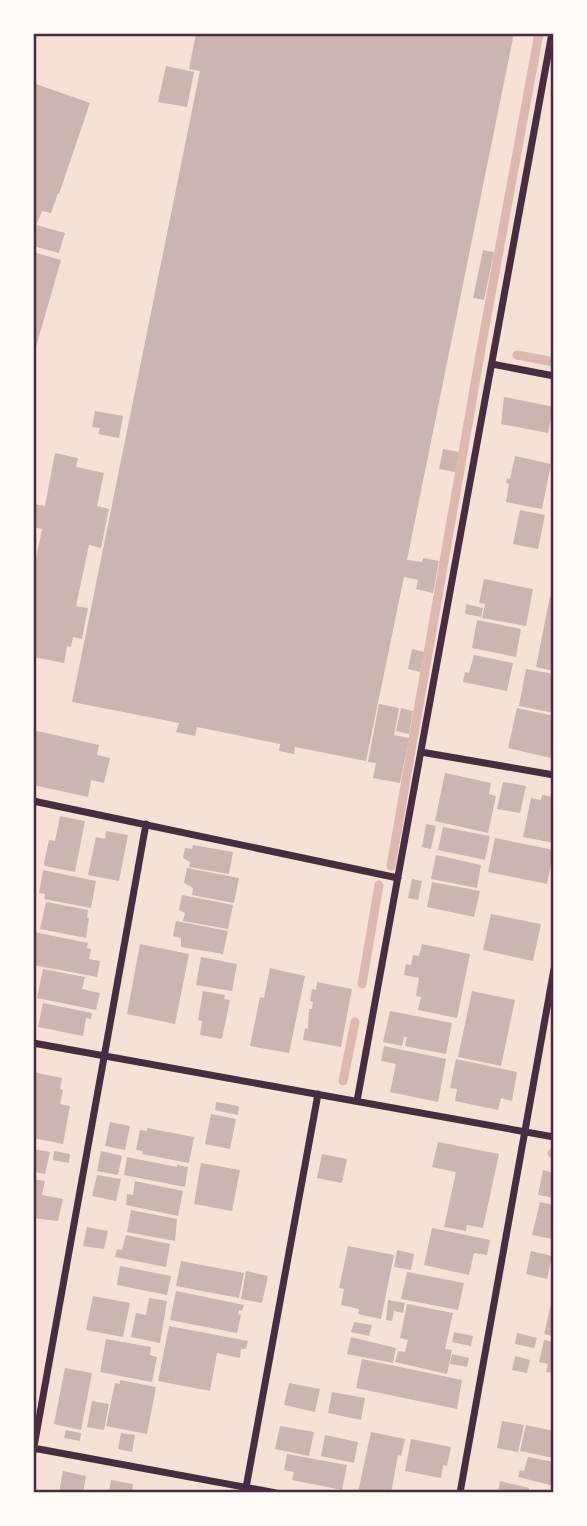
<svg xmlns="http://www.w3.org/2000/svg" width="587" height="1526" viewBox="0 0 587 1526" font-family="Lato,sans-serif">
  <rect width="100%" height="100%" fill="#f7e1d7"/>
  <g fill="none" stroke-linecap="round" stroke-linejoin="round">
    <path stroke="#dcb8b0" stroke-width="9" d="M517,355L554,362
      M391,866L481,349L539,33
      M362,984L379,885
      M343,1081L355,1022
      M552,1153H554"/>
  </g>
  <path fill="#ccb4b1" d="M196,33H514L407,560L422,562L423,558L439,561L433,593L416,589L418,580L404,577L366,761L295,747L294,754L279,751L280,744L197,727L195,736L176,732L179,723L72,702L200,71L189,69Z
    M166,66L194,72L187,107L158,102Z
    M33,83L90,103L59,194L58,193L51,213L42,211L37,224L33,222Z
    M33,224L65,233L59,253L33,246Z
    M483,250L494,252L484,300L473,298Z
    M33,252L61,260L34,354L33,353Z
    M504,397L554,407L548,433L501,424Z
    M95,411L123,416L119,438L98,434L100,428L92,427Z
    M443,449L459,452L455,472L439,469Z
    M55,453L78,458L76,467L104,473L97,506L109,509L101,548L89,545L76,606L88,608L82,639L73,637L71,647L67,646L64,663L33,657V573L42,529L33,527V504L45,506Z
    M515,456L551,464L542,509L506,502L509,484L506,483L507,478L510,479Z
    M520,510L545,515L538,549L513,544Z
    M484,579L533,589L526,626L482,618L485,604L479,603Z
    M550,596L554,597V671L536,667Z
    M466,604L483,608L481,617L465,614Z
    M477,620L521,629L516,657L472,648Z
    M412,649L424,652L420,672L408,669Z
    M474,655L513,663L507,691L463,682L465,672L469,673Z
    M526,669L554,674V713L519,706Z
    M379,704L399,708L394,735L409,738L400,783L373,778L376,763L368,762Z
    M401,708L413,711L409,734L396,731Z
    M517,708L554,716V745L551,758L508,748Z
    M33,730L99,745L97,755L110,758L104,783L91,780L88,797L33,785Z
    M445,773L491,783L489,794L496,796L488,833L435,821Z
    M503,782L526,786L520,813L497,809Z
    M542,795L554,797V843L523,837L531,798L541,800Z
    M60,816L85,821L75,872L45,866L44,863L49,840L55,841Z
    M426,824L436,826L431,849L422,847Z
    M443,827L490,836L485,860L438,850Z
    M106,831L128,835L119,881L88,875L96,837L105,839Z
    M495,838L554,850L547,884L488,872Z
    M193,845L233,852L229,874L189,867L190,862L183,858L185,848L192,849Z
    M436,855L481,865L477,888L431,879Z
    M187,868L239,878L234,903L192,895L193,888L184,883Z
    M43,870L96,881L91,908L44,899L45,894L39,893Z
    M412,879L422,881L418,900L408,898Z
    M432,882L480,891L474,917L427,907Z
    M182,895L233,905L228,929L183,921L185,913L179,910Z
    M46,902L88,910L87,918H89L86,938L40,929Z
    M491,914L541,924L533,961L483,950Z
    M176,921L228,931L223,954L181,947V938L173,936Z
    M34,932L88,943L87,948L91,949L89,959L100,961L97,977L33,965Z
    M140,944L189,954L175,1024L127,1014Z
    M422,944L470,954L457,1018L418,1010L421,997L416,996L419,978L404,975L406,964L411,965L413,955L419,956Z
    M201,957L237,964L232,991L196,985Z
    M270,968L305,976L289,1053L250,1046L260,997L264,998Z
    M43,969L85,977L82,989L100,993L96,1010L37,998Z
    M317,982L352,989L341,1047L303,1040L305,1028L308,1029L309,1009H312L313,1002L310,1001L312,989L316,990Z
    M203,991L225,995L224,999L230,1000L222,1039L200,1035L202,1021L198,1020Z
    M472,991L515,1000L501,1066L458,1057Z
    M43,1003L92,1013L91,1019L86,1018L83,1036L38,1027Z
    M390,1011L452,1023L446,1054L405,1046L407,1037H404L402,1046L383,1042Z
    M384,1046L446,1059L438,1102L390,1092L396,1064L381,1061Z
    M456,1059L517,1072L512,1101L501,1098L498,1110L455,1101L457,1089L450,1088Z
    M33,1072L62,1078L60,1089L63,1090L60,1104L70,1106L63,1144L33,1138Z
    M216,1102L239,1106L238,1115L215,1110Z
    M211,1114L236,1119L230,1149L205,1144Z
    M110,1122L130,1126L125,1150L105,1146Z
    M147,1128L194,1137L189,1163L142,1154L143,1151L136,1150L140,1130L147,1131Z
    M438,1142L499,1154L483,1228L467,1225L466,1231L444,1227L456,1172L432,1167Z
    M33,1149L50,1152L45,1174L33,1172Z
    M54,1151L70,1154L69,1163L53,1160Z
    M101,1151L122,1156L118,1175L97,1171Z
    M322,1154L347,1159L342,1183L317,1178Z
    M127,1157L177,1167V1165L188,1167L185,1187L124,1175Z
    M201,1163L240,1170L232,1211L194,1204Z
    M543,1170L554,1173V1198L538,1195Z
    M97,1175L121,1179L116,1201L92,1196Z
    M33,1179L45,1181L42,1195L63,1199L58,1221L33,1218Z
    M135,1181L183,1191L178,1216L126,1205L127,1194L133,1195Z
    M540,1202L554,1205L552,1239L532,1235Z
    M131,1210L177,1219L175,1241L127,1232Z
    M87,1227L108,1231L104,1249L83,1246Z
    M432,1228L490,1240L487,1255L474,1253L469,1275L424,1265Z
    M126,1235L170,1244L166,1267L115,1257L117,1249L122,1250Z
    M348,1246L394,1255L381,1319L358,1314L359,1309L341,1305L344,1289L339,1288Z
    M397,1250L414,1254L411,1270L394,1267Z
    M531,1251L552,1256L547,1279L526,1274Z
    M181,1261L244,1273L239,1298L176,1286Z
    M120,1266L171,1276L167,1295L117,1285Z
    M246,1271L268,1276L262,1303L241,1299Z
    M407,1272L464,1283L458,1310L401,1299Z
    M176,1291L244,1305L242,1311L239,1310L238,1314L241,1315L237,1333L170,1320Z
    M553,1295H554V1336L544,1334Z
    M93,1296L130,1303L123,1337L86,1330Z
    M149,1298L167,1301L160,1343L131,1337L136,1313L146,1315Z
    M388,1300L405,1303L403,1313L394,1311L392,1321L386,1320Z
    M407,1304L453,1313L445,1349L452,1350L447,1374L395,1362L398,1351L405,1352L408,1340L400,1338Z
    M354,1322L372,1325L369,1336L351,1332Z
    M169,1326L248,1341L246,1349H241L240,1358L217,1353L210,1391L158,1381Z
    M454,1332L473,1336L471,1346L452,1342Z
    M517,1333L537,1338L534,1348L515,1344Z
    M351,1337L396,1348L393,1363L347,1354Z
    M106,1339L151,1347L150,1355L157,1357L152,1382L100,1372Z
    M544,1340L554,1342V1373L546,1372L548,1364L539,1362Z
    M452,1354L469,1358L467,1367L450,1364Z
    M515,1356L530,1360L527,1373L512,1370Z
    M362,1359L462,1380L457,1409L356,1388Z
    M65,1368L92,1373L81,1430L54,1424Z
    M120,1380L156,1387L147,1434L106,1426L115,1383L120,1384Z
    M289,1383L320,1389L315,1412L284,1405Z
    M332,1392L365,1398L361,1420L328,1413Z
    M92,1401L109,1404L104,1430L87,1427Z
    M502,1421L524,1425L518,1452L497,1448Z
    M526,1425L554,1431V1458L520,1451Z
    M280,1426L314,1432L309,1456L275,1449Z
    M66,1430L81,1433L80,1441L64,1438Z
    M371,1432L405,1439L401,1456L398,1455L391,1493L358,1492Z
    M121,1433L135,1435L132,1452L118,1449Z
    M325,1435L358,1442L354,1463L321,1456Z
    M411,1439L451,1447L447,1466L443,1465L441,1478L405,1471Z
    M287,1454L347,1465L342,1490L292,1480L294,1472L284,1470Z
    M528,1457L554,1462V1486L518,1477L520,1470L524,1471Z
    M63,1471L86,1476L83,1493H59Z
    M111,1480L133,1484L132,1493H109Z
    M500,1481L529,1488L528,1493H498Z"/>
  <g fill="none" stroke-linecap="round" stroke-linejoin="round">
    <path stroke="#4a2c40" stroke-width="7" d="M492,364L554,376
      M421,752L554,775
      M33,801L398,878
      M33,1043L554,1137
      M357,1101L552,33
      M33,1448L276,1493
      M33,1452L146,824
      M245,1493L318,1094
      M460,1493L554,969"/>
  </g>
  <rect width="587" height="1526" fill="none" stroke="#fffaf5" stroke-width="70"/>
  <rect x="35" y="35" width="517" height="1456" fill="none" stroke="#4a2c40" stroke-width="2.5"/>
</svg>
